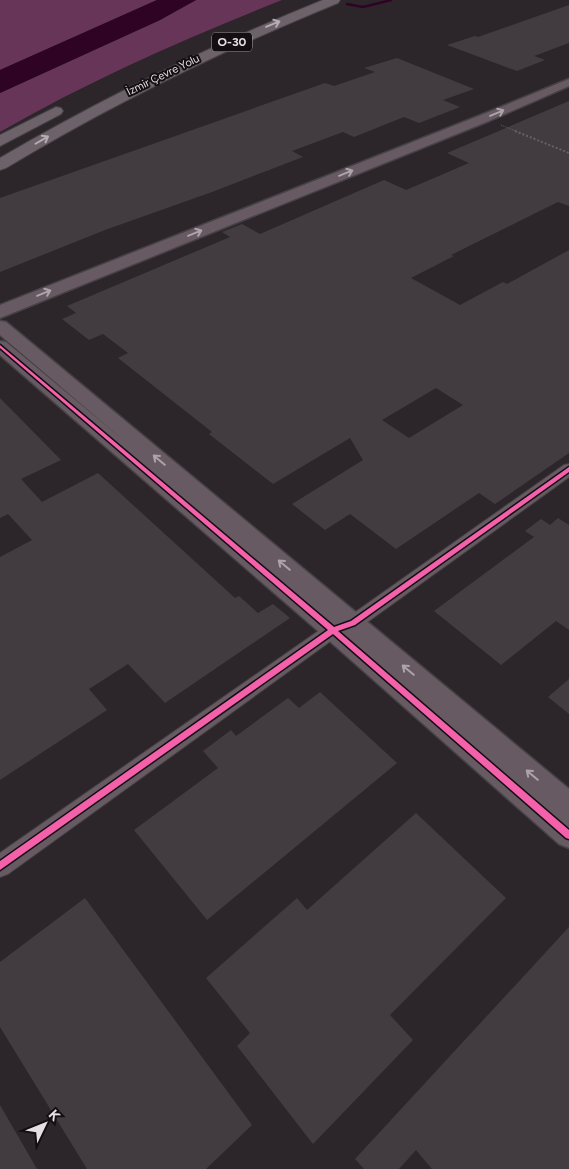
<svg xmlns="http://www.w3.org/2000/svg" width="569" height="1169" viewBox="0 0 569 1169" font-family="Figtree,sans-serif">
  <rect width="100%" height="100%" fill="#2c262b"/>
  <path fill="#673558" d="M0,0H157L0,70Z
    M196,0H282C186,38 90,80 0,132V93L160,20Z"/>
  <path fill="#2f0324" d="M157,0H196L160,20L0,93V70Z"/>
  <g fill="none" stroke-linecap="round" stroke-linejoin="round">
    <path stroke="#2f0324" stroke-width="2.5" d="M347,4L363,7L391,0"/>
  </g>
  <path fill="#423c40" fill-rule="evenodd" d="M569,5V43L534,56L545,60L517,71L447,45L475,36L478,37Z
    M397,58L474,89L443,100L460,107L419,123L404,117L354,137L343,132L292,151L303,157L212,192L105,230L0,272V198L325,83L334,86L375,72L364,68Z
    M569,101V206L558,202L451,255L454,256L411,278L460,305L503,282L507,284L569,250V453L495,504L479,493L396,549L350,514L325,530L292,504L363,460L350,438L273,484L209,434L212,432L118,358L128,353L103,334L89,340L62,319L76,313L67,306L230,237L222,232L242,224L260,234L384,180L406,190L469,163L447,153ZM436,388L463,405L409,438L382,420Z
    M0,398L61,460L21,479L42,502L98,473L235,598L239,596L258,613L273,604L290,618L165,703L128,664L89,689L107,710L0,780V557L32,540L8,514L0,518Z
    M558,518L569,525V630L556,621L501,665L434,611L534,537L525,531L541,519L550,525Z
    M569,679V714L548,697Z
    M320,692L397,763L207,920L134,830L218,768L203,751L231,730L236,736L288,698L299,708Z
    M416,813L506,898L390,1015L413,1040L313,1144L237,1046L250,1033L206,978L297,898L307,910Z
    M85,898L252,1125L206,1169H87L0,1027V962Z
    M569,927V1169H432L416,1150L399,1169H364L355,1159Z
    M0,1105L37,1169H0Z"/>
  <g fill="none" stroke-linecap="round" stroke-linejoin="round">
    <defs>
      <path id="minor" d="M569,464V477L359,628L339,635L8,874L0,877V853L327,625L347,618L564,465Z"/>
      <path id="tertiary" d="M569,79V86L489,121L0,318V305L481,115Z
        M0,321L6,322L569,789V848L559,844L325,637L0,355V341L6,342L127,443L0,335Z"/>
      <path id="motorway" d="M323,0H340L338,3C223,50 112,104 6,168L0,170V158C104,97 212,45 323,0Z
        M56,107L61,108L63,111L61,114L0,146V135Z"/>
    </defs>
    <use href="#minor" stroke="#454144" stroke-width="2"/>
    <use href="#tertiary" stroke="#454144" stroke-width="3"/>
    <use href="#motorway" stroke="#454144" stroke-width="2"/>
    <path stroke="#695f66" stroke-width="1" stroke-dasharray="1 1" stroke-linecap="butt" d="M501,125L518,132"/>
    <path stroke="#695f66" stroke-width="2" stroke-dasharray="2 2" stroke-linecap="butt" d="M515,131L569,153"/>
    <use href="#minor" fill="#685a63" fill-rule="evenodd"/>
    <use href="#tertiary" fill="#685a63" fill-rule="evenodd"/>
    <use href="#motorway" fill="#6d626a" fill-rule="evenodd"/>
    <defs>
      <path id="cycleway" d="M0,345L334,627L351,621L569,467V472L355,625L338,631L569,830V839L566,838L333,634L0,870V861L328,630L0,348Z"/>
    </defs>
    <use href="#cycleway" stroke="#140e12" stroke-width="3"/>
    <use href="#cycleway" fill="#f560ab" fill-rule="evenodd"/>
  </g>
  <defs><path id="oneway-shaft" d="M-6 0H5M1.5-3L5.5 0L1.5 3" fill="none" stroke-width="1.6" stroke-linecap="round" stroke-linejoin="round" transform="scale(1.25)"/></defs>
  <g stroke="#b6acb3">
    <use href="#oneway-shaft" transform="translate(273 24) rotate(-22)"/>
    <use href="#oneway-shaft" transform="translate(42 140) rotate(-30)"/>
  </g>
  <g stroke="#aea3aa">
    <use href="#oneway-shaft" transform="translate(497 113) rotate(-23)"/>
    <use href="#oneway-shaft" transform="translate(346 173) rotate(-22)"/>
    <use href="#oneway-shaft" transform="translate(195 233) rotate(-22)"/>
    <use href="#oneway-shaft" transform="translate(44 293) rotate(-22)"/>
    <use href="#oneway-shaft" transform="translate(159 460) rotate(-140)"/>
    <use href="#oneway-shaft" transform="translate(284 565) rotate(-140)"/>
    <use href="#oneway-shaft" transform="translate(408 670) rotate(-140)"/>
    <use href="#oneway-shaft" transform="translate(532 775) rotate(-140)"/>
  </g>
  <g text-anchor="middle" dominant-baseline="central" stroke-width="4" stroke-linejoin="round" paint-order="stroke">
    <g font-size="11" fill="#e7dee4" stroke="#140e12">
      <text transform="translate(163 75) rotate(-26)">İzmir Çevre Yolu</text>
    </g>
    <rect fill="#140e12" stroke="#a8a0a5" stroke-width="1" x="212" y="32.5" width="40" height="19" rx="4"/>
    <g font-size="12" font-weight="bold" fill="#e7dee4">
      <text x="232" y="42">O-30</text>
    </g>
  </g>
  <g transform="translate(45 1124) rotate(47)" stroke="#140e12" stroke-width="4" paint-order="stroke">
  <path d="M0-4L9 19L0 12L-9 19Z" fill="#e7dee4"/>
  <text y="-8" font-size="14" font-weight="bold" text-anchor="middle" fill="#e7dee4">K</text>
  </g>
</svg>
